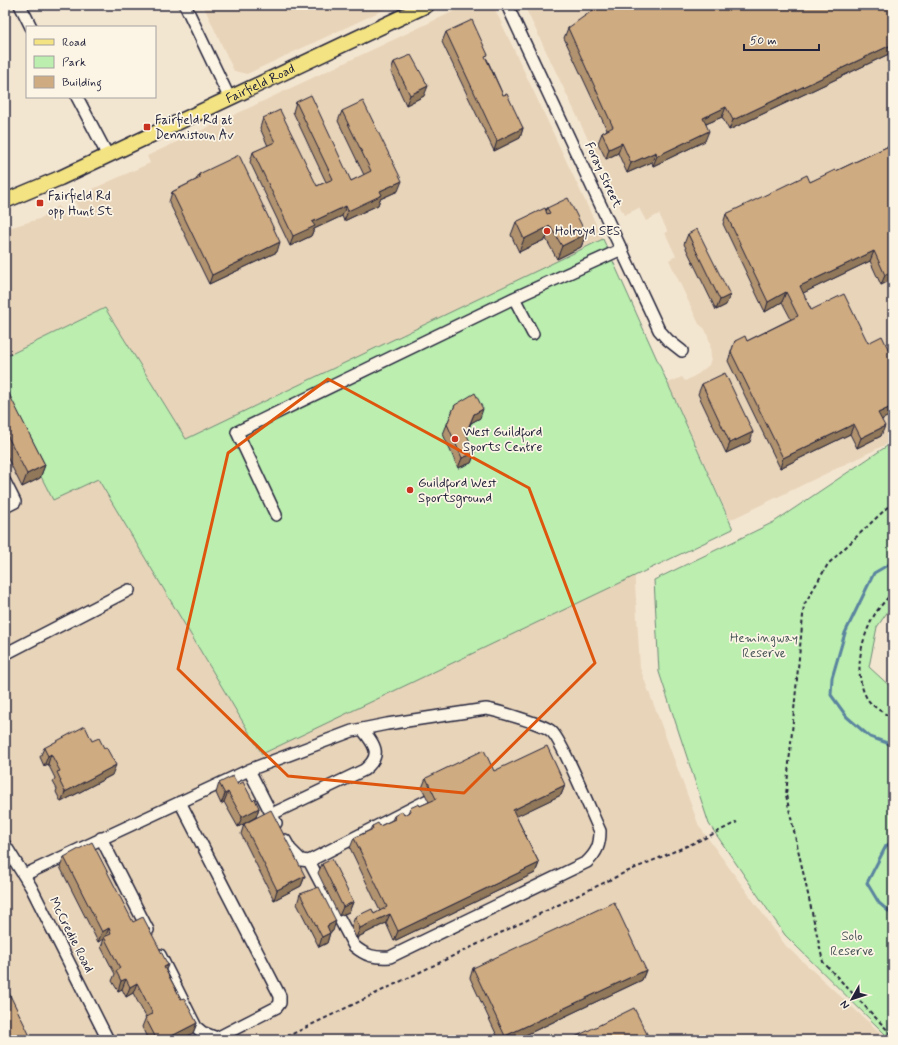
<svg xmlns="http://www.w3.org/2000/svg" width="898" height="1045" viewBox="0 0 898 1045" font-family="Mynerve,sans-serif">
  <rect width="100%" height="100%" fill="#f3e6d1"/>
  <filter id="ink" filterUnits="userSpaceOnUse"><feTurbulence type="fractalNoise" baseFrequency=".025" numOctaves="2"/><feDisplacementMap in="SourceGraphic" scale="8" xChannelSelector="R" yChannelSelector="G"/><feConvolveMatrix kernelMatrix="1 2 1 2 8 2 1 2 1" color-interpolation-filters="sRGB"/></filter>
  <g filter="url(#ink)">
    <path fill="#e8d4b9" d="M203,5H394L247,74L234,71Z
      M467,5H493L603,239L186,439L105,308L5,357V229L39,219L47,214L46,212L58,206L65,218L79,210L73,198L150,163L147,156Z
      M524,5H893V437L891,442L730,520L668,383L682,377L685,381L698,374L709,365L711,358L710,342L705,329L699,324L669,260L676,256L665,233L668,232L659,214L646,221L639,208L624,215Z
      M5,406L98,479L262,754L634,567L640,668L699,826L786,946L888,1040H5Z"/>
    <path fill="#bbeeaf" stroke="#6e8875" d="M603,239L733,529L262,754L98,479L53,500L5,406V357L105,308L186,439Z
      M893,442V604L877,627L869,667L893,689V1040H891L785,935L709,824L659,672L654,580L774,522Z"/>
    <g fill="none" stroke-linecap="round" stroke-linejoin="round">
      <path stroke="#5a849f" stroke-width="3" d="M893,562L874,573L845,633L832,678L831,695L847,717L870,737L893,745
        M893,841L886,846L867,883L879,903L893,915"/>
      <defs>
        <path id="minor" d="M20,5L31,27
          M185,5L229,97
          M507,5L659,330L668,340L682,351
          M77,97L108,156
          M514,298L533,334
          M5,482L15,502L5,507
          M276,515L237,432L514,298L622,249
          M5,654L129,590
          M249,770L276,823
          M272,814L364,770C383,755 375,745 362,729
          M101,838L148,930
          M285,840L290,849L301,860L309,861L428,800
          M5,845L31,887L108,1040
          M24,875L249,770L352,731L387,724L486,709C498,711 543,724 551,731C561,738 592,814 600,831C600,845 597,852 587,862L390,957C374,958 366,956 354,946L309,861
          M160,955L196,1027L202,1032L217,1038L277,1007L280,1003V996L180,802"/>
        <g id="major">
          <path id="s1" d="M5,201L60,178L427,5"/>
        </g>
      </defs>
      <use href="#minor" stroke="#22223b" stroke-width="14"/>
      <use href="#major" stroke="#22223b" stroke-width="17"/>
      <path stroke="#22223b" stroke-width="2" stroke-dasharray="4 3" stroke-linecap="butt" d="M893,502L828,564L804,605L786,795L823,962L893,1036
        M893,592C887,599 880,606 875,614C861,638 852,675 868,700C874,708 884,713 893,718
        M280,1040L624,873L703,839L737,822"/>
      <use href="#minor" stroke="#fcf5e5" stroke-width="11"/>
      <use href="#major" stroke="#f4e382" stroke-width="14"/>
    </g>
    <path fill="#b2936f" stroke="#22223b" d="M893,5V52L729,130L722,117L706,124L705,141L653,166L652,162L627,173L618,153L606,159L598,143L602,133L607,130L564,38L568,28Z
      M446,32L487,59L503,95L523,128L520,138L494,151L442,42Z
      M394,62L424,96L406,105L391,72Z
      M296,102L351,181L364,175L338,121L342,111L398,191L380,199L378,205L344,221L342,216L314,229L311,236L290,246L250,162L253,152L268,146L260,128L263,118L317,186L326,182L293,112Z
      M893,144V279L881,285L870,261L803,293L811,310L893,414L882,419L881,436L857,448L850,434L780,468L728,361L735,341H747L791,319L782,302L765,312L723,224L726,214L810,182L836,171Z
      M199,174L277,252L209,284L169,202L172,192L196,180Z
      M547,208L586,234L581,247L557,259L546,239L519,252L511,235L516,222L546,211Z
      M688,234L726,305L716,310L684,244Z
      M702,384L750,442L726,453L698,394Z
      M5,388L45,465L40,478L22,487L5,453Z
      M455,405L480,418L471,423L466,434L475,453L471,463L458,468L443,434Z
      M92,741L112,775L61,802L56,792L57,789L53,782L55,778L48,764L44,766L40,757L44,748Z
      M494,771L565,785L561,795L516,816L539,863L535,873L394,941L386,923L356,938L351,927L355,917L374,914L380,911L350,848L354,838L370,830L372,826H380L392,820L394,816L404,815L408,813L410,808L420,806L429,802L422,788L426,778Z
      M219,783L238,785L259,808L256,817L238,827L224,802L221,804L216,793Z
      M244,824L305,876L301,886L274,900L241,834Z
      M64,857L133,922L166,970L181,999L197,1023L193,1033L180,1040H148L142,1027L146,1017L133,993L126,997L122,989L118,991L112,981L115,974L101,947L104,939L98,942L60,867Z
      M322,864L353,902L349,912L339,916L318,873Z
      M300,894L333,931L330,932L327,943L319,947L297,904Z
      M473,968L646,970L642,980L515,1040H499L470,978Z"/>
    <path fill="#91785a" stroke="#22223b" d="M893,44V52L729,130L733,120Z
      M428,86L424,96L406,105L410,95Z
      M726,107L722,117L699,127L703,118Z
      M523,128L520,138L494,151L497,141Z
      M709,131L705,141L653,166L657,156Z
      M622,143L618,153L606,159L609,149Z
      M656,152L652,162L627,173L631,163Z
      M402,181L398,191L380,199L378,205L344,221L348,211L380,191Z
      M346,206L342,216L314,229L311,236L290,246L293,236L312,222Z
      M550,226L546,239L519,252L524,239Z
      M586,234L581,247L557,259L562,246Z
      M280,242L277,252L209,284L212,275Z
      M874,251L870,261L797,296L800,286Z
      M893,271V279L881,285L885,275Z
      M786,292L782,302L765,312L768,302Z
      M730,295L726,305L716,310L720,300Z
      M893,406V414L875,423L878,413Z
      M483,409L480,418L471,423L462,443L474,414Z
      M854,424L850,434L780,468L783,458Z
      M885,426L881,436L857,448L861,438Z
      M753,432L750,442L726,453L730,443Z
      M475,453L471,463L458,468L462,458Z
      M45,465L40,478L22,487L27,474Z
      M51,754L48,764L44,766L48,756Z
      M116,765L112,775L61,802L65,792Z
      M565,785L561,795L509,820L513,810Z
      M228,792L224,802L221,804L225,794Z
      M259,808L256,817L238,827L242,817Z
      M539,863L535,873L394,941L398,931Z
      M305,876L301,886L274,900L277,890Z
      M353,902L349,912L339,916L343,907Z
      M390,914L386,923L356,938L360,928Z
      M336,921L333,931L323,936L327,926Z
      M109,928L105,938L104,937V939L98,942L102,932Z
      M330,933L327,943L319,947L322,937Z
      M168,965L164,975V967Z
      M646,970L642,980L515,1040H504L505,1036Z
      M126,979L122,989L118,991L121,981Z
      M137,983L133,993L126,997L130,987Z
      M197,1023L193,1033L180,1040H164Z"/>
    <path fill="#cfab81" stroke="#22223b" d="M600,5H893V44L733,120L726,107L703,118L709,131L657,156L656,152L631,163L622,143L609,149L602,133L613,127L568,28Z
      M472,20L488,55L485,56L503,95L507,94L523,128L497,141L446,32Z
      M411,55L428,86L410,95L394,62Z
      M311,95L351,181L371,171L342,111L363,101L402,181L380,191L382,195L348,211L346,206L312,222L315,226L293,236L253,152L275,142L263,118L280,110L317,186L333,179L296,102Z
      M893,144V271L885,275L874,251L800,286L811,310L844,294L868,343L882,336L893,359V393H892L893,395V406L878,413L885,426L861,438L854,424L783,458L731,352L735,341L745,336L747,341L798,316L786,292L768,302L726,214L807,175L810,182L835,170L836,171Z
      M239,155L280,242L212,275L172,192L200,178L199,174Z
      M568,198L586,234L562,246L550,226L524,239L516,222L545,208L547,214L550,213L547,208Z
      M697,229L730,295L720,300L688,234Z
      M725,373L753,432L730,443L702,384Z
      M5,388H6L45,465L27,474L5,431Z
      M475,393L483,409L474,414L466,433L475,453L462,458L447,424L455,405Z
      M85,726L92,741L99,738L104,748L106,747L116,765L65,792L60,782L61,781L57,772L60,771L51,754L48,756L44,748Z
      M547,746L565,785L513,810L539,863L398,931L390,914L360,928L355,917L372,909L374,914L387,907L354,838L373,829L372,826L378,823L380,826L395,819L394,816L402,811L404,815L411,811L410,808L419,804L420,806L436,799L426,778L484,750L494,771Z
      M233,776L238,785L243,782L253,801L255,799L259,808L242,817L228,792L225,794L219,783Z
      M271,810L305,876L277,890L244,824Z
      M92,842L133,922L143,917L168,965L164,967L181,999L184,998L197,1023L164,1040H157L145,1017L153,1014L137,983L130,987L126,979L121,981L116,971L120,968L104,937L111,934L109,928L102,932L64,857Z
      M332,859L353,902L343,907L322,864Z
      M319,887L336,921L327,926L330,933L322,937L300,894Z
      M614,902L646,970L505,1036L473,968Z
      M5,985L32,1040H5Z
      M634,1008L650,1040H569Z"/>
  </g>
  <path fill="none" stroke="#de560e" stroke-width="3" stroke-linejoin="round" d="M328,379L529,488L595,663L464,793L288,776L178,669L228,453Z"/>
  <g fill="#c8321e" stroke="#fcf5e5" stroke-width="1.5">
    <rect x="143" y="123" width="8" height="8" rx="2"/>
    <rect x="36" y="199" width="8" height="8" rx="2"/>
    <circle cx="547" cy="231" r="4"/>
    <circle cx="455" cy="439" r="4"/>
    <circle cx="410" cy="490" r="4"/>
  </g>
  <g text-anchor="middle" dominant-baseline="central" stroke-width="3.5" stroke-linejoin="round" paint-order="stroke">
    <g font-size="13" fill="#22223b" stroke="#fcf5e5">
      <text stroke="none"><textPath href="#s1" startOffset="281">Fairfield Road</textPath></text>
      <text transform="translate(603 175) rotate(65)">Foray Street</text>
      <text transform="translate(71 935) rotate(63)">McCredie Road</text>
    </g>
    <g font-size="13" fill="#22223b" stroke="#fcf5e5" text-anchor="start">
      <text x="155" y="120">Fairfield Rd at<tspan x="155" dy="15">Dennistoun Av</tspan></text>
      <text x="48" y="196">Fairfield Rd<tspan x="48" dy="15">opp Hunt St</tspan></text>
      <text x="555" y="231">Holroyd SES</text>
      <text x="463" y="432">West Guildford<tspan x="463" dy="15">Sports Centre</tspan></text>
      <text x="418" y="483">Guildford West<tspan x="418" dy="15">Sportsground</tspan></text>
    </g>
    <g font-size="13" fill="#485558" stroke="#fcf5e5">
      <text x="764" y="638">Hemingway<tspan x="764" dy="15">Reserve</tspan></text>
      <text x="852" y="936">Solo<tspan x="852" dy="15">Reserve</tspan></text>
    </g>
  </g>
  <rect width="898" height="1045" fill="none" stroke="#fcf5e5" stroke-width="20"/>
  <rect x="10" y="10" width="878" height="1025" fill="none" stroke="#22223b" stroke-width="1.5" filter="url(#ink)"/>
  <rect x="26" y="26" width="130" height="72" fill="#fcf5e5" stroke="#a5a1a1"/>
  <rect x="34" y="39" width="20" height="6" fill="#f4e382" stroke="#a5a1a1"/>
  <text x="62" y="46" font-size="12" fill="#22223b">Road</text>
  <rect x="34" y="56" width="20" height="12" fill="#bbeeaf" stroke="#a5a1a1"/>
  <text x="62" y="66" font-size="12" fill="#22223b">Park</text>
  <rect x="34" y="76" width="20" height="12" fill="#cfab81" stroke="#a5a1a1"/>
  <text x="62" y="86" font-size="12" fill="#22223b">Building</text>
  <g transform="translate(852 999) rotate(231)" stroke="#fcf5e5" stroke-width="3" paint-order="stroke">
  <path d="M0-3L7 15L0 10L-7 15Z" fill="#22223b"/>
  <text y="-6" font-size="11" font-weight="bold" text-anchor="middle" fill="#22223b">N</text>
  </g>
  <path d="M744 44v6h75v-6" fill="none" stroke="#22223b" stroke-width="2"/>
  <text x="750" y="44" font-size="12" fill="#22223b" stroke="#fcf5e5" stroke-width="3" paint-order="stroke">50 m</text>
</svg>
